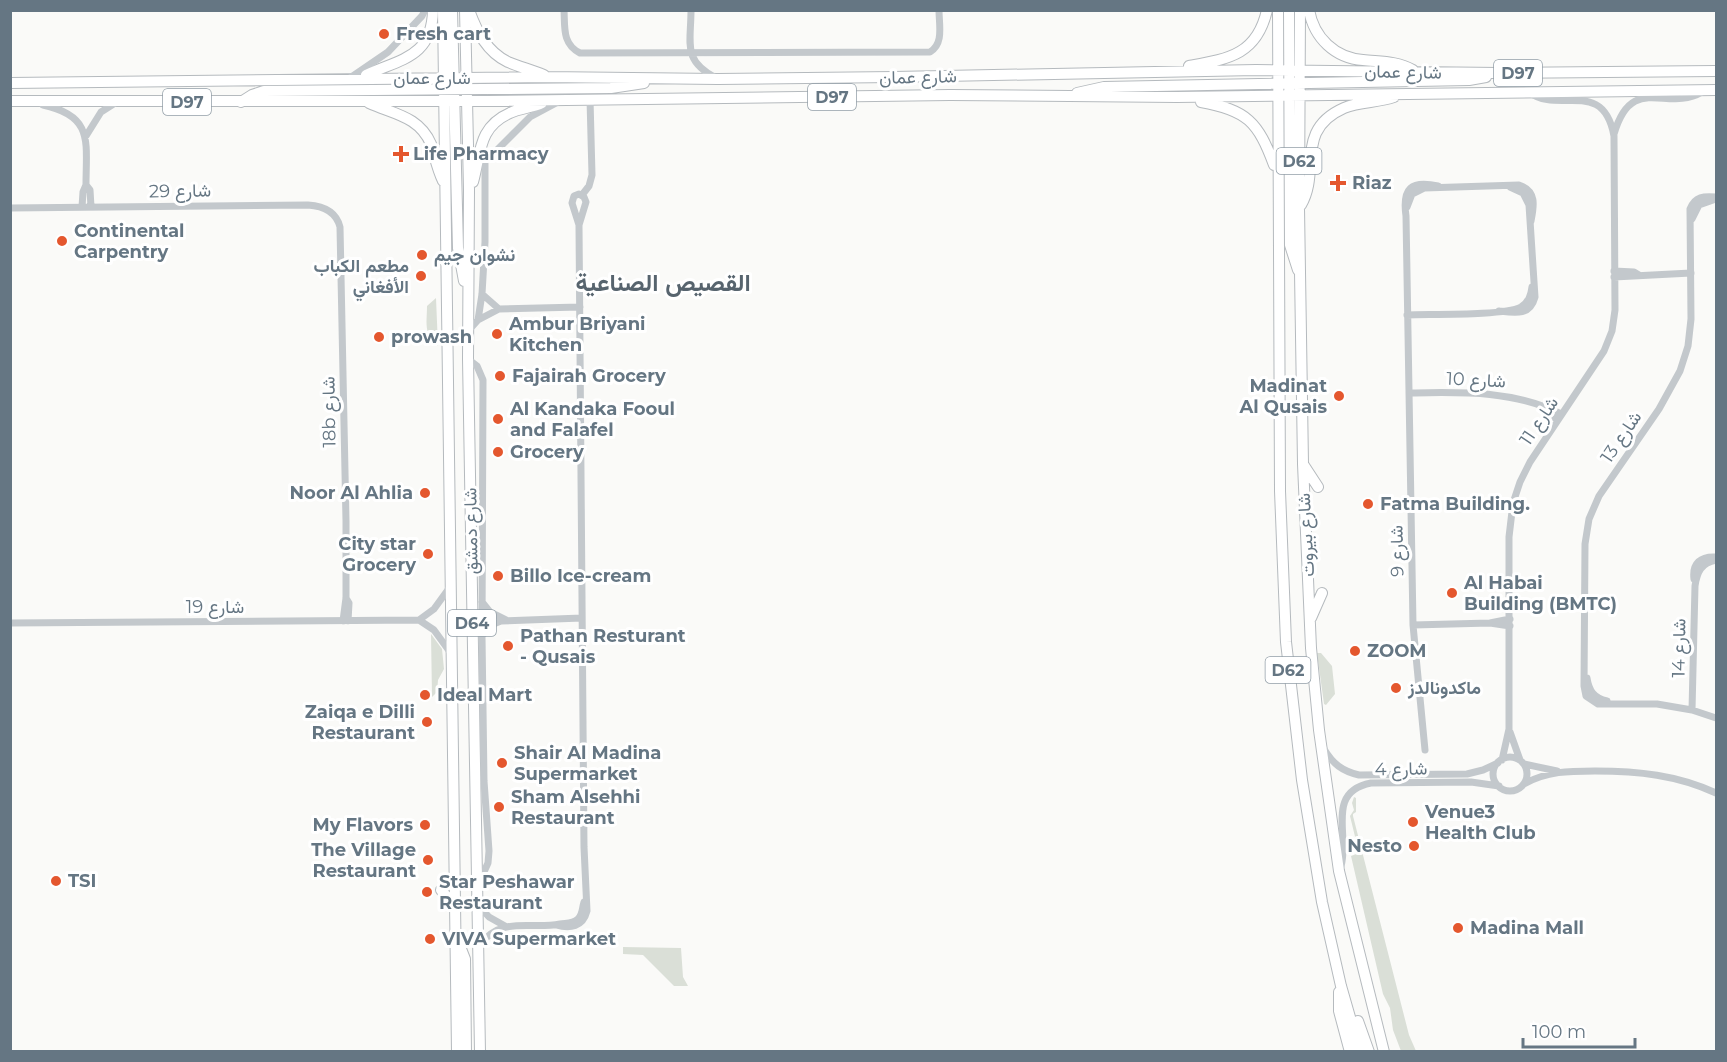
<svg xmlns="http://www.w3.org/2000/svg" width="1727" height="1062" viewBox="0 0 1727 1062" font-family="Montserrat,Vazirmatn,sans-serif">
  <rect width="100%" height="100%" fill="#fafaf8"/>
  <path fill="#dadfd7" d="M436,298L438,346C423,334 427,323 427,306Z
    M431,634L442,649L444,669L438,680L437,692L432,697Z
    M1317,653H1321L1332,666L1335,694L1326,705L1324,704Z
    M1354,797L1356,798V812L1353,814V816L1409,1035L1416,1051H1401L1393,1030L1390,1008L1383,994L1351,856L1359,853L1350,816L1354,810L1352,803Z
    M623,947L681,948L683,977L688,986H674L643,955L623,954Z"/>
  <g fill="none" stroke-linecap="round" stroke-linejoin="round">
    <defs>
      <path id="primary" d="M443,10L457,1052
        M452,10L458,248L464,281
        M465,10L469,190L468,359L480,1052
        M469,10C477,32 487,52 508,62C520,67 532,70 544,75
        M1278,10L1280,491L1286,642L1302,780L1322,902L1341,986L1360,1052
        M1289,10L1290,245L1298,270
        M1300,10L1299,208L1303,464L1311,648L1319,730L1339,871L1384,1052
        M1309,10C1314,38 1335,58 1363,60C1381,62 1397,61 1413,70
        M1189,66C1228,59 1257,55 1267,10
        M366,75C400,59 432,58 433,10
        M10,83L546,77L718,79L894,77L1256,70L1498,73L1716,71
        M1077,93L1104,87L1469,80L1486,77
        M10,101H487L950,95L1177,97L1716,90
        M241,102L252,95L264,91L611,88L644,83
        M1201,102C1247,110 1258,122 1274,165
        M369,103C393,114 419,116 431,144C435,157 437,169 443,181
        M473,182C481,153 478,127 510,113C520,108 532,108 542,103
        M1301,205C1321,171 1294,130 1344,108C1360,101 1378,103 1394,97
        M1303,464L1318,487
        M1311,618L1322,593
        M441,890L454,905
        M456,936L465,959L466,1052
        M1339,992V1011L1350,1052
        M1358,1021L1369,1052"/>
    </defs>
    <use href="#primary" stroke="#b5babe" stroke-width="12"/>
    <path stroke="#c3c8cc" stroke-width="7" d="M564,10C565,27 562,44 580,53L930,52C944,44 939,25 939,10
      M691,10C691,44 682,60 716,78
      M350,78L388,52L422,16L425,10
      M43,105C94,116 86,142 86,185L83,192L82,207
      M1614,134C1632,72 1667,113 1702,92
      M86,136L101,112L115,103
      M86,185L90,190L91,207
      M579,194L584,197L586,202L579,225L572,203L574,196Z
      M582,195L589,186L592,175L590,99
      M1716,197C1704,196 1695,196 1690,209L1691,319L1688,346L1680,371L1659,409L1599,496L1589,519L1585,544L1584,686L1586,696L1598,704H1657L1692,710L1716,718
      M1407,207L1412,194L1424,188L1519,185C1537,191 1534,206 1531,221
      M10,208L308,205C323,206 336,211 340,227L346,521V598L343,621
      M1692,219L1699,205L1716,199
      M1614,271L1634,272L1639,275
      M1614,277L1691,273
      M482,294L499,309
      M1499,311C1515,313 1530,316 1535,297L1529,205L1523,193L1510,187
      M1407,315C1430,314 1504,316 1521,307C1529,302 1531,295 1532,287
      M478,320L499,309L580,307
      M469,330L478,320L482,294L485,242V162L530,117L558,102
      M468,359L477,366L483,380L482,636L484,781L489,851L488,863L478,885
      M1409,393C1462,392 1513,390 1561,414
      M1541,407L1557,420
      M1694,579C1692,563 1701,556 1716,557
      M346,598L349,603L348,621
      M482,602L490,612L506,620
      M419,620L434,609L450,587
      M10,623L419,620L434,630L450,652
      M1490,623L1510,626
      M1413,625L1490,623L1510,619
      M482,636L491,625L501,621L582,618
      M1587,678C1589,691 1594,698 1607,701
      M1692,710L1695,586C1697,572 1701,563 1716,560
      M1510,732L1520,760
      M1324,749C1333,764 1342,771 1359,775L1467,774L1483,770L1498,763
      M1425,750L1413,625L1406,216C1402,188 1411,180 1438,186
      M1493 774a17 17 0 1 1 34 0a17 17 0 1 1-34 0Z
      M1502,760L1509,729V537L1513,503L1520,482L1530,462L1604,351L1612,331L1615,310L1614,136C1603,77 1558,115 1529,92
      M1524,764L1557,771
      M1524,784C1547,771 1569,771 1595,771C1638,771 1677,775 1716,793
      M1341,866C1350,835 1325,792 1371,783L1471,782L1499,786
      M477,904L489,917L505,926
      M556,925C570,929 583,927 587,911L584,847L579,225
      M479,946C501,915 529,930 560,924C567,923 573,924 578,919C583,914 582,908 584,902"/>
    <use href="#primary" stroke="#fff" stroke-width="10"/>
  </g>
  <g fill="#e4572e" stroke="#fff" stroke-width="2">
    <circle cx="384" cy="34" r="6"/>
    <path d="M398 145h6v6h6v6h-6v6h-6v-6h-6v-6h6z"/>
    <path d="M1335 174h6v6h6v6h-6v6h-6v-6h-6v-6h6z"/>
    <circle cx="62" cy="241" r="6"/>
    <circle cx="422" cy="255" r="6"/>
    <circle cx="421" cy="276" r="6"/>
    <circle cx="497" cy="334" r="6"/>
    <circle cx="379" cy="337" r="6"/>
    <circle cx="500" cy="376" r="6"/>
    <circle cx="1339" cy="396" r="6"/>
    <circle cx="498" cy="419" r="6"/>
    <circle cx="498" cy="452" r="6"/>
    <circle cx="425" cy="493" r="6"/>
    <circle cx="1368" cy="504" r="6"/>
    <circle cx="428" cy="554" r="6"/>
    <circle cx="498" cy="576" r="6"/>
    <circle cx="1452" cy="593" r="6"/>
    <circle cx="508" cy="646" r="6"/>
    <circle cx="1355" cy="651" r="6"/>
    <circle cx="1396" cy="688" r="6"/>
    <circle cx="425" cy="695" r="6"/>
    <circle cx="427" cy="722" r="6"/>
    <circle cx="502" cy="763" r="6"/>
    <circle cx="499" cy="807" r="6"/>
    <circle cx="1413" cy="822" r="6"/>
    <circle cx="425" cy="825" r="6"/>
    <circle cx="1414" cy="846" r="6"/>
    <circle cx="428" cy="860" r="6"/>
    <circle cx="56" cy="881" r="6"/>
    <circle cx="427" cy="892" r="6"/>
    <circle cx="1458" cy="928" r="6"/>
    <circle cx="430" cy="939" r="6"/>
  </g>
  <g text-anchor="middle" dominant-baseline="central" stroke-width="6" stroke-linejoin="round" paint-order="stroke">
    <g fill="#fff" stroke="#939fa8" stroke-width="1.5">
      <rect x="1494" y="60" width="48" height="26" rx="4.5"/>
      <rect x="808" y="84" width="48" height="26" rx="4.5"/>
      <rect x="163" y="89" width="48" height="26" rx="4.5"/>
      <rect x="1276.5" y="148" width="45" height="26" rx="4.5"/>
      <rect x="448" y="610" width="48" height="26" rx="4.5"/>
      <rect x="1265.5" y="657" width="45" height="26" rx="4.5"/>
    </g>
    <g font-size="16" font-weight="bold" fill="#657683">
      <text x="1518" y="73">D97</text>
      <text x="832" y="97">D97</text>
      <text x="187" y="102">D97</text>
      <text x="1299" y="161">D62</text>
      <text x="472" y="623">D64</text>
      <text x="1288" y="670">D62</text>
    </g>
    <g font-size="18" font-weight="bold" fill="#657683" stroke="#fff" text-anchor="start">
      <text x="396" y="34">Fresh cart</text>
      <text x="413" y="154">Life Pharmacy</text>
      <text x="1352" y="183">Riaz</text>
      <text x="74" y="231">Continental<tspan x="74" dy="21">Carpentry</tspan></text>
      <text x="434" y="255">نشوان جيم</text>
      <text x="409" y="266" text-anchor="end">مطعم الكباب<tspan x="409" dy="21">الأفغاني</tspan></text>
      <text x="509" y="324">Ambur Briyani<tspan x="509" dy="21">Kitchen</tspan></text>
      <text x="391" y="337">prowash</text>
      <text x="512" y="376">Fajairah Grocery</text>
      <text x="1327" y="386" text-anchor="end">Madinat<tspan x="1327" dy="21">Al Qusais</tspan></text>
      <text x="510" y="409">Al Kandaka Fooul<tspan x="510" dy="21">and Falafel</tspan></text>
      <text x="510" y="452">Grocery</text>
      <text x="413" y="493" text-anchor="end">Noor Al Ahlia</text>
      <text x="1380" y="504">Fatma Building.</text>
      <text x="416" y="544" text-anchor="end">City star<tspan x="416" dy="21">Grocery</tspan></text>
      <text x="510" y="576">Billo Ice-cream</text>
      <text x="1464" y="583">Al Habai<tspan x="1464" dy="21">Building (BMTC)</tspan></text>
      <text x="520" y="636">Pathan Resturant<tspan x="520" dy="21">- Qusais</tspan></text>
      <text x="1367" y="651">ZOOM</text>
      <text x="1408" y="688">ماكدونالدز</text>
      <text x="437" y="695">Ideal Mart</text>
      <text x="415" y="712" text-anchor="end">Zaiqa e Dilli<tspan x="415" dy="21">Restaurant</tspan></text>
      <text x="514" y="753">Shair Al Madina<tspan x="514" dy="21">Supermarket</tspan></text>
      <text x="511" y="797">Sham Alsehhi<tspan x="511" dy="21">Restaurant</tspan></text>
      <text x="1425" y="812">Venue3<tspan x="1425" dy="21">Health Club</tspan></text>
      <text x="413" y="825" text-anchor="end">My Flavors</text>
      <text x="1402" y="846" text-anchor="end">Nesto</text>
      <text x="416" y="850" text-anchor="end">The Village<tspan x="416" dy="21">Restaurant</tspan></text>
      <text x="68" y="881">TSI</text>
      <text x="439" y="882">Star Peshawar<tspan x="439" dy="21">Restaurant</tspan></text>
      <text x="1470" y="928">Madina Mall</text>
      <text x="442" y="939">VIVA Supermarket</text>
    </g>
    <g font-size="18" fill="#657683" stroke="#fff">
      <text transform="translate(1403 72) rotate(1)">شارع عمان</text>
      <text transform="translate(918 77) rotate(-1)">شارع عمان</text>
      <text x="432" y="78">شارع عمان</text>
      <text transform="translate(180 191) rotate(-1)">شارع 29</text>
      <text transform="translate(1476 380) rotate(3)">شارع 10</text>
      <text transform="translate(329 412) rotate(-91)">18b شارع</text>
      <text transform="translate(1539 421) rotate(-56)">شارع 11</text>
      <text transform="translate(1621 437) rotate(-56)">شارع 13</text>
      <text transform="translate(471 531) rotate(-91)">شارع دمشق</text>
      <text transform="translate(1306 535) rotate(-93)">شارع بيروت</text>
      <text transform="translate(1397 551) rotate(-91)">شارع 9</text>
      <text x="215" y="607">شارع 19</text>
      <text transform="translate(1679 648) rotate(-89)">شارع 14</text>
      <text transform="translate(1401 769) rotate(-1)">شارع 4</text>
    </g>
    <g font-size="24" font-weight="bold" fill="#57646e" stroke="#fff">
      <text x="663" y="282">القصيص الصناعية</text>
    </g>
  </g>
  <rect width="1727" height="1062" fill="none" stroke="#657683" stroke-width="24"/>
  <path d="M1523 1038v9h112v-9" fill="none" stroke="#657683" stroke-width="3"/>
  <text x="1532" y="1038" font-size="18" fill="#657683" stroke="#ffffff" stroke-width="4.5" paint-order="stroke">100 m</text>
</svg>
